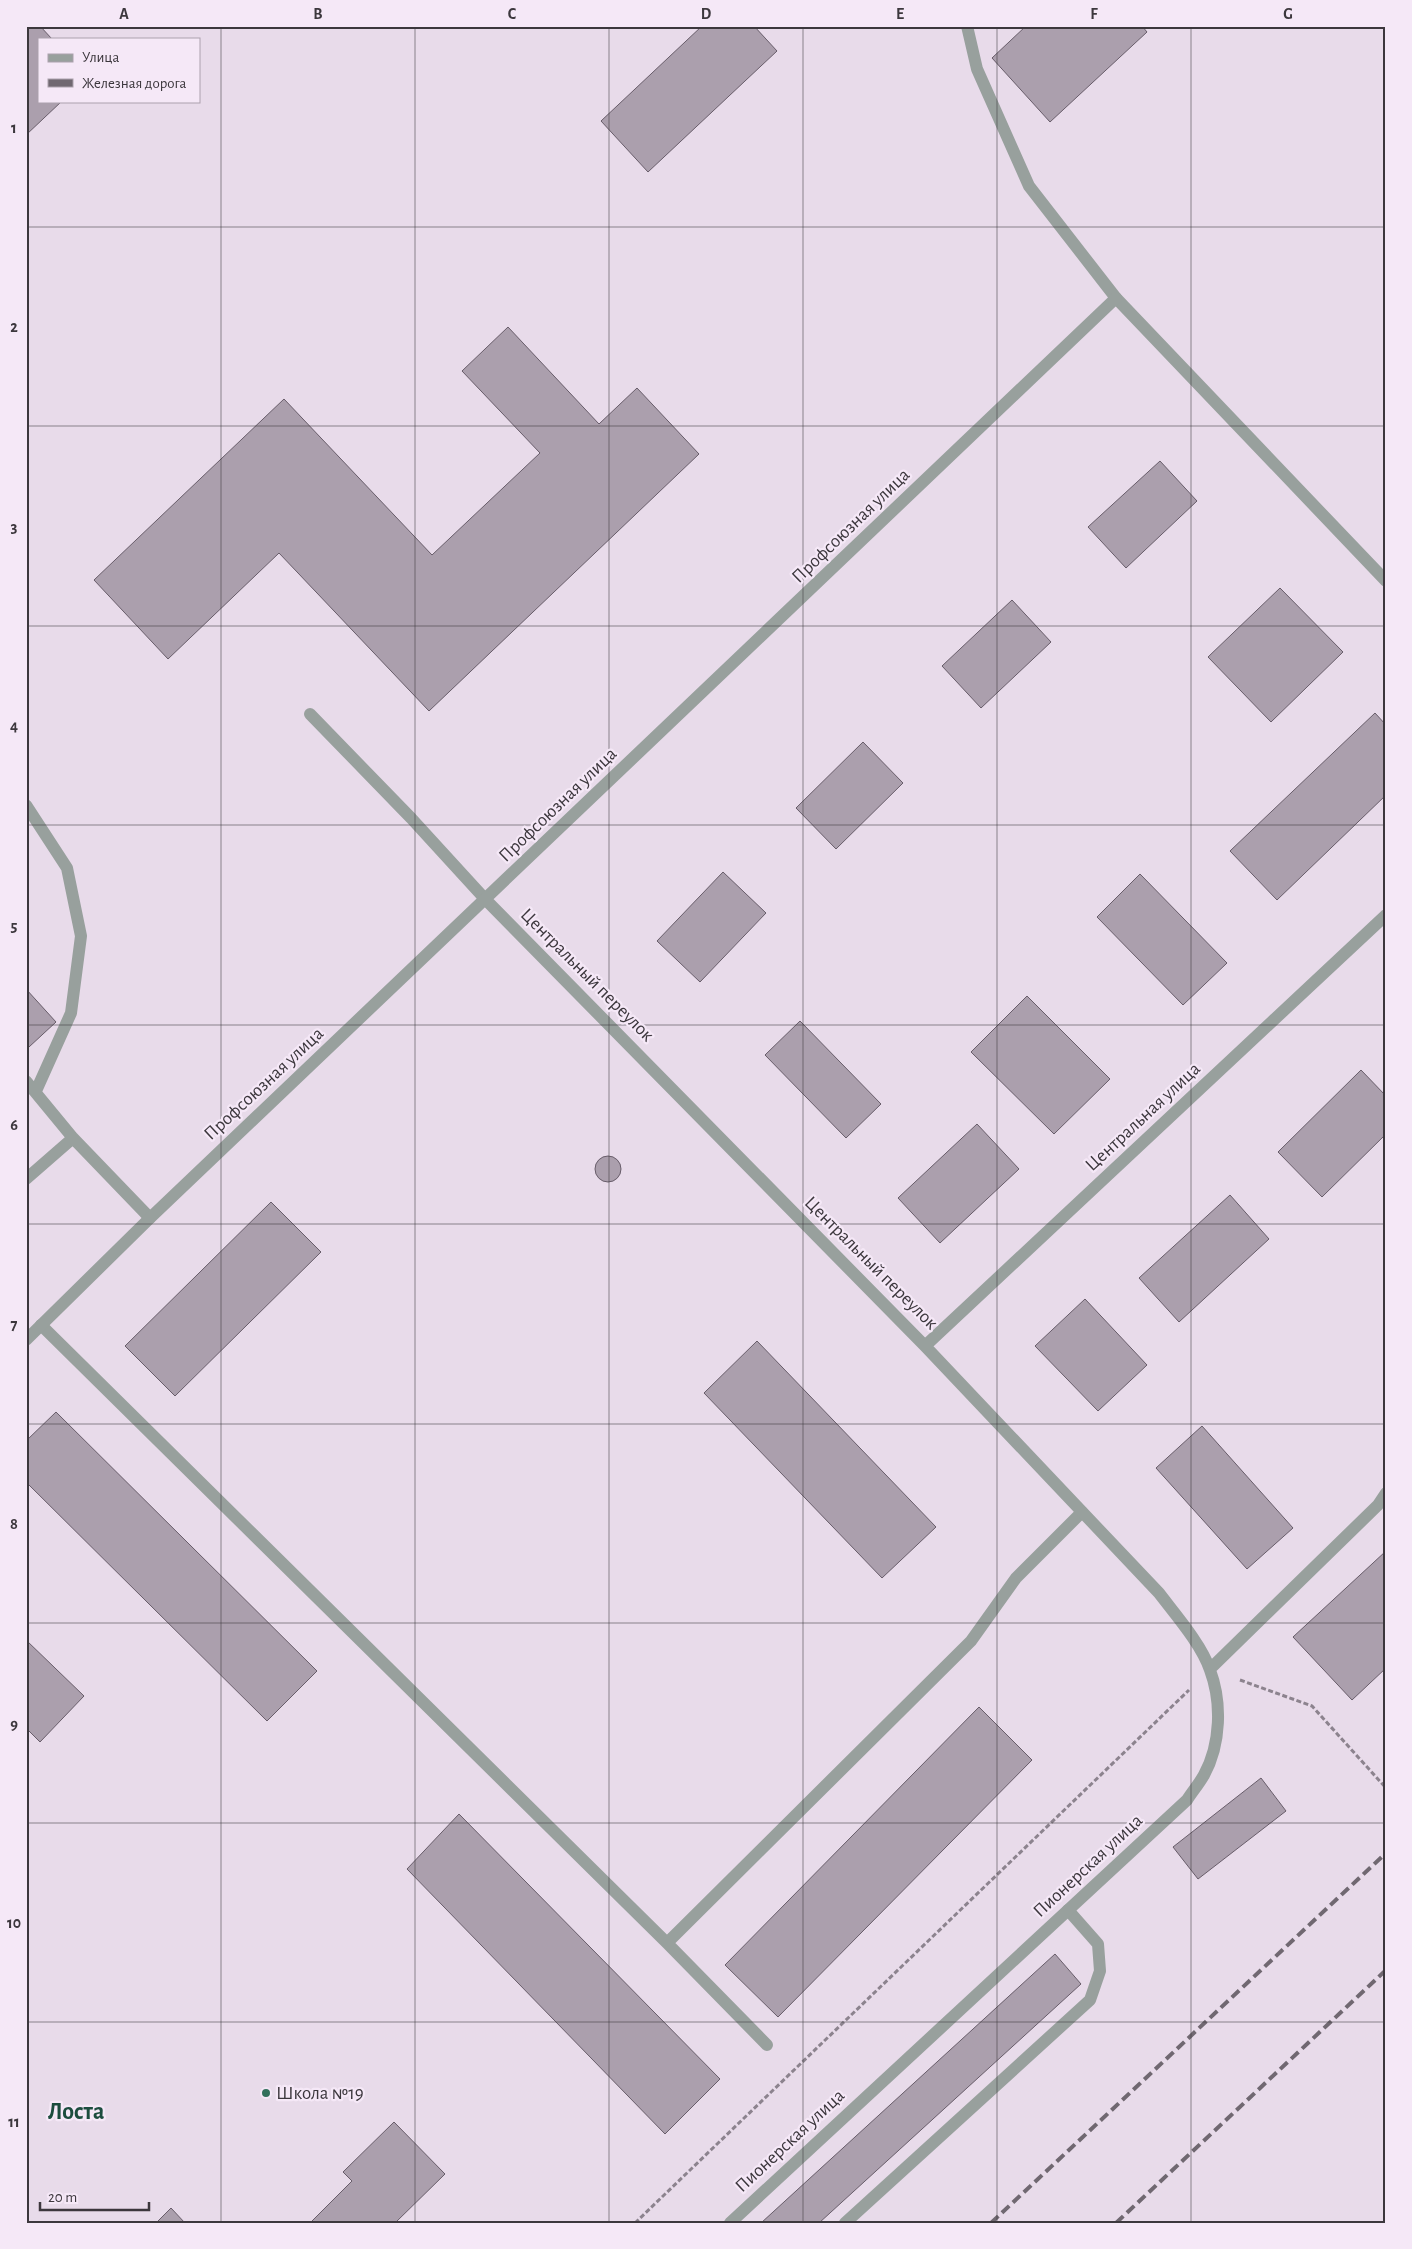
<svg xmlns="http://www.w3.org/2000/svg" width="1412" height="2249" viewBox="0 0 1412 2249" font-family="'Alegreya Sans',sans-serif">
  <rect width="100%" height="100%" fill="#e8dbea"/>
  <path fill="#ab9fad" stroke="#685d6a" d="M26,26H40L52,39H39V101H62L26,135Z
    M702,26H754L777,51L648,172L601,121Z
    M1026,26H1142L1147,32L1050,122L992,58Z
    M508,327L599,424L637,388L699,454L429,711L279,553L168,659L94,580L284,399L432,555L540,453L462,371Z
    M1160,461L1197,501L1126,568L1088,527Z
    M1280,588L1343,652L1271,722L1208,657Z
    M1012,600L1051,642L981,708L942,666Z
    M1375,713L1386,725V795L1277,900L1230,851Z
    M863,742L903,783L836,849L796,808Z
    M723,872L766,913L700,982L657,941Z
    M1140,874L1227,963L1183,1005L1097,917Z
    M26,989L56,1022L29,1047L26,1045Z
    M1027,996L1110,1079L1054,1134L971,1052Z
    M800,1021L881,1104L846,1138L765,1055Z
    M1361,1070L1386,1096V1134L1322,1197L1278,1152Z
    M977,1124L1019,1169L940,1243L898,1198Z
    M595 1169a13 13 0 1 1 26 0a13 13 0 1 1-26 0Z
    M1230,1195L1269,1239L1179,1322L1139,1278Z
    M271,1202L321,1252L175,1396L125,1346Z
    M1085,1299L1147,1365L1098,1411L1035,1346Z
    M757,1341L936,1527L882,1578L704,1393Z
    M56,1412L317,1671L267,1721L26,1482V1441Z
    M1202,1426L1293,1528L1247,1569L1156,1468Z
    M1386,1551V1668L1352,1700L1293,1637Z
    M26,1640L84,1696L40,1742L26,1728Z
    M979,1707L1032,1760L778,2017L725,1965Z
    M1261,1778L1286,1811L1198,1879L1173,1847Z
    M459,1814L720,2079L665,2134L407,1869Z
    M1055,1954L1081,1984L819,2223H761Z
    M394,2122L445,2174L395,2223H310L352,2181L343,2172Z
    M171,2208L185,2223H156Z"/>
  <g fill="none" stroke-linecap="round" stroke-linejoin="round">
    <path stroke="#8c838e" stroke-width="3" stroke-dasharray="5 2.5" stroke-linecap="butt" d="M1240,1680L1312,1706L1386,1788
      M635,2223L1189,1690"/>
    <path stroke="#98a09d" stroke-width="12" d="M967,26L977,69L1029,186L1116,298L1386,581
      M310,714L411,818L486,900
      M26,805L67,868L81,936L71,1013L36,1091
      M26,1081L73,1138L150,1218
      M26,1179L73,1138
      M41,1325L667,1943L767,2045
      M667,1943L971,1641L1016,1578L1082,1512
      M845,2223L1090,2000L1100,1971L1098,1944L1068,1910"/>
    <path stroke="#98a09d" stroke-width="12" d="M486,900L925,1346L1159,1593C1175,1614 1202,1645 1210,1670C1222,1702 1221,1744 1204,1775C1199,1784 1192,1792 1187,1800L730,2223
      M26,1340L150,1218L1116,298
      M925,1346L1386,915
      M1210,1669L1378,1505L1386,1493"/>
    <path stroke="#706871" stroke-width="4" stroke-dasharray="10 5" stroke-linecap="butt" d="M991,2223L1386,1853
      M1116,2223L1386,1970"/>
  </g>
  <path fill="none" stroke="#3c373d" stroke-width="1" stroke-opacity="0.55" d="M221,26V2223M415,26V2223M609,26V2223M803,26V2223M997,26V2223M1191,26V2223M26,227H1386M26,426H1386M26,626H1386M26,825H1386M26,1025H1386M26,1224H1386M26,1424H1386M26,1623H1386M26,1823H1386M26,2022H1386"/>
  <circle fill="#33705c" stroke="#f5e8f7" stroke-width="2" cx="266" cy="2093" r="5"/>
  <g text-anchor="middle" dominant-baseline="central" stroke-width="4.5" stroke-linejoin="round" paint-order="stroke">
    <g font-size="19" fill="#3c373d" stroke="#f5e8f7">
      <text transform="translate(851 526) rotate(-44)">Профсоюзная улица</text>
      <text transform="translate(558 805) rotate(-44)">Профсоюзная улица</text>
      <text transform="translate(587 975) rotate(45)">Центральный переулок</text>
      <text transform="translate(264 1084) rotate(-43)">Профсоюзная улица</text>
      <text transform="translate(1143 1117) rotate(-43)">Центральная улица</text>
      <text transform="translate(871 1263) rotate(45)">Центральный переулок</text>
      <text transform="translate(1088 1866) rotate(-43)">Пионерская улица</text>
      <text transform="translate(790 2141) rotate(-43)">Пионерская улица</text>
    </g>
    <g font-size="19" fill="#3c373d" stroke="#f5e8f7" text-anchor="start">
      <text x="276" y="2093">Школа №19</text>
    </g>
    <g font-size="24" font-weight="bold" fill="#1c4d3e" stroke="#f5e8f7">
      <text x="76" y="2112">Лоста</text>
    </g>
  </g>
  <rect width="1412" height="2249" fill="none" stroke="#f5e8f7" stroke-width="55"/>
  <rect x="38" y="38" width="162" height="65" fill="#f5e8f7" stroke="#aba1ad"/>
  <rect x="48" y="54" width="25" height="8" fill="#98a09d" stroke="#aba1ad"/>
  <text x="82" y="62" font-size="15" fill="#3c373d">Улица</text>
  <rect x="48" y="79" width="25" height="8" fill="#706871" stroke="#aba1ad"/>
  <text x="82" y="88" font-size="15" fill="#3c373d">Железная дорога</text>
  <path d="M40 2202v8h109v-8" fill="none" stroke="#3c373d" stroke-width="2.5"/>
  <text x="48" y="2202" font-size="15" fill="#3c373d" stroke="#f5e8f7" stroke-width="4" paint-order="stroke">20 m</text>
  <rect x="28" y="28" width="1356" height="2194" fill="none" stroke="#3c373d" stroke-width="2"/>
  <g font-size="16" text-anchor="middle" font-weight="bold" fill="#3c373d">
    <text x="124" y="19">A</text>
    <text x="318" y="19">B</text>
    <text x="512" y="19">C</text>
    <text x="706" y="19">D</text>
    <text x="900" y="19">E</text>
    <text x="1094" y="19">F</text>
    <text x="1288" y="19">G</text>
    <text x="14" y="133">1</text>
    <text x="14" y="332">2</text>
    <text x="14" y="532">3</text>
    <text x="14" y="731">4</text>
    <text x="14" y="931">5</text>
    <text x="14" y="1130">6</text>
    <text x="14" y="1330">7</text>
    <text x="14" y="1529">8</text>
    <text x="14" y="1729">9</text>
    <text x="14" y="1928">10</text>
    <text x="14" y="2127">11</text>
  </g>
</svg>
